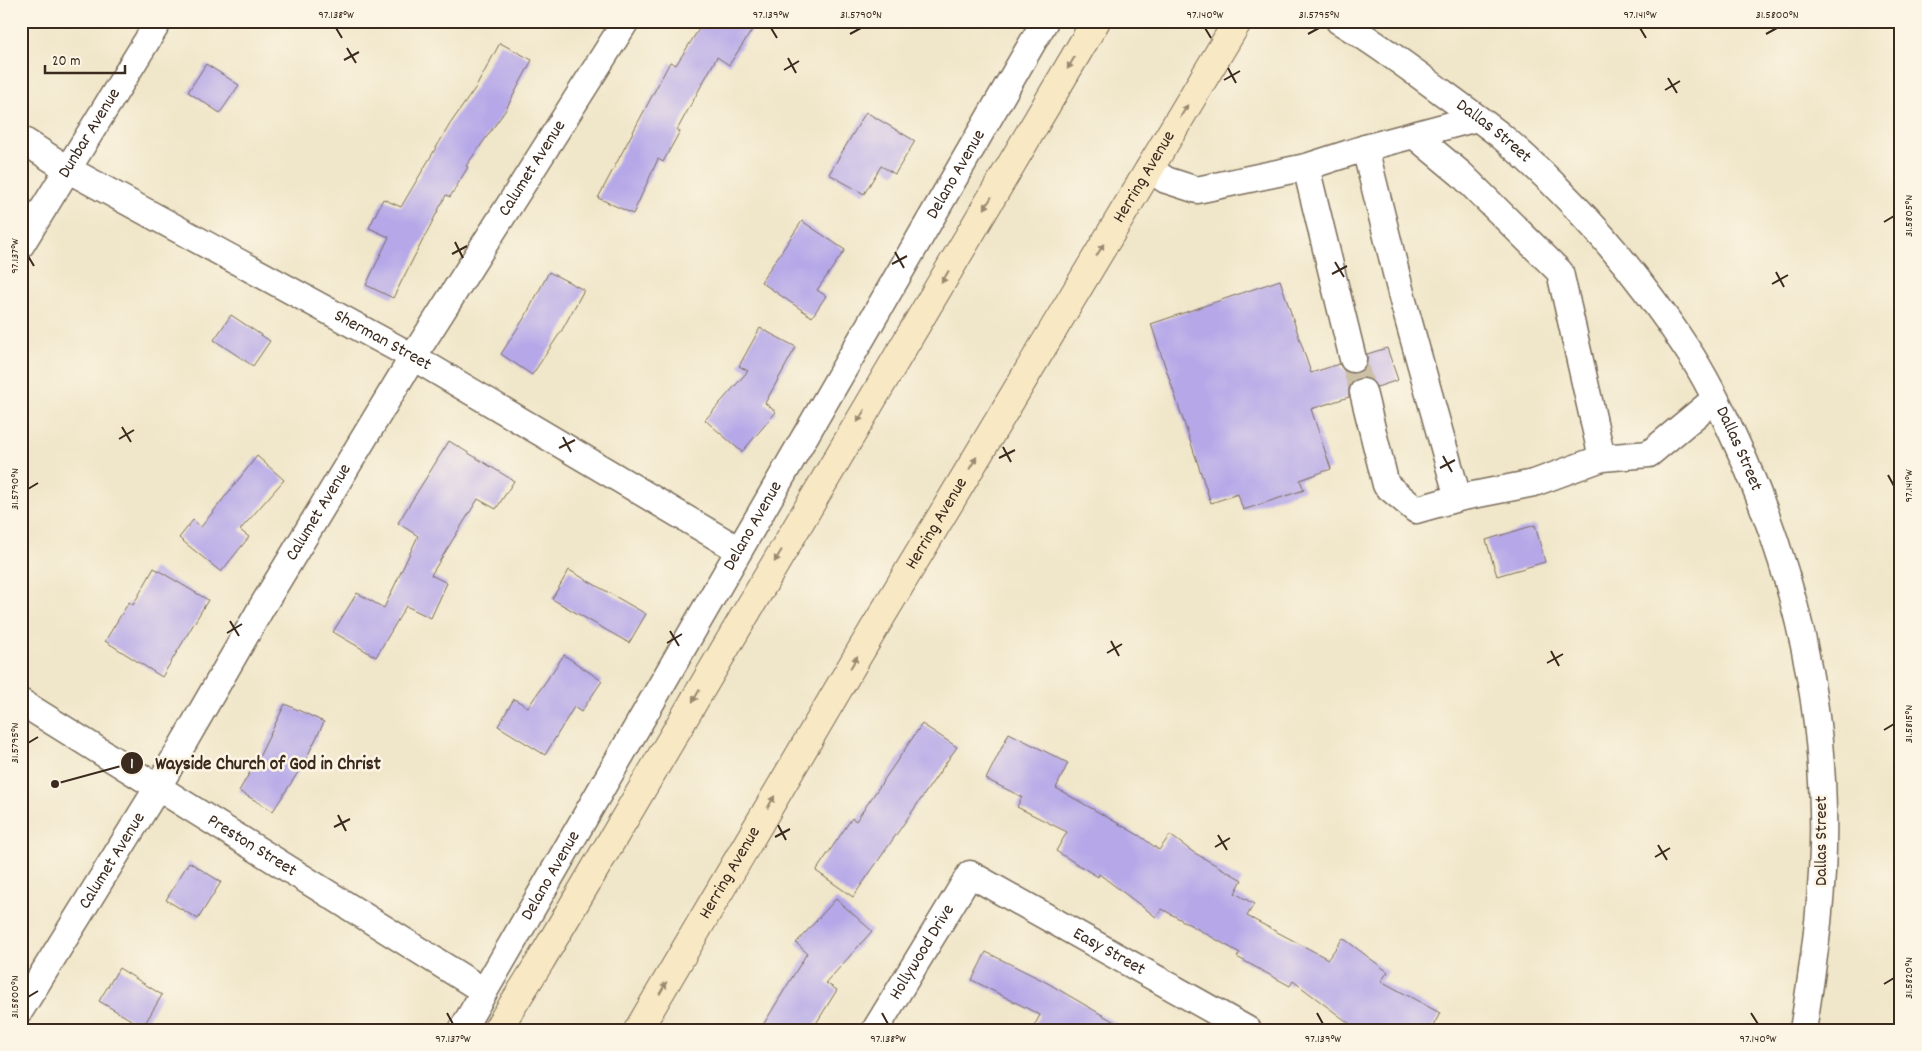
<svg xmlns="http://www.w3.org/2000/svg" width="1922" height="1051" viewBox="0 0 1922 1051" font-family="Dekko,sans-serif">
  <rect width="100%" height="100%" fill="#fcf5e5"/>
  <filter id="ink" filterUnits="userSpaceOnUse"><feTurbulence type="fractalNoise" baseFrequency=".02" numOctaves="2"/><feDisplacementMap in="SourceGraphic" scale="10" xChannelSelector="R" yChannelSelector="G"/><feConvolveMatrix kernelMatrix="1 2 1 2 8 2 1 2 1" color-interpolation-filters="sRGB"/></filter>
  <filter id="wash" filterUnits="userSpaceOnUse"><feTurbulence type="fractalNoise" baseFrequency=".0096" numOctaves="4" result="noise"/><feDisplacementMap in="SourceGraphic" scale="20" xChannelSelector="R" yChannelSelector="G"/><feGaussianBlur stdDeviation="1.12" result="paint"/><feColorMatrix in="noise" values="0 0 0 0 0 0 0 0 0 0 0 0 0 0 0 0 0 1.4 0 .05"/><feComposite in="paint" operator="in"/></filter>
  <g filter="url(#wash)">
    <rect width="100%" height="100%" fill="#f0e6c9"/>
    <g id="blocks">
      <path fill="#b6a8e8" d="M704,21H758L729,65L717,57L677,130L680,131L663,162L658,159L633,214L598,198L670,62L676,65Z
        M500,43L532,60L505,111L466,166L468,167L450,197L446,195L393,298L366,285L389,237L369,228L383,199L401,207L450,124L476,87Z
        M206,64L239,85L220,113L188,92Z
        M866,112L915,141L895,174L881,166L864,194L829,174Z
        M802,221L845,250L817,290L826,296L812,317L761,282Z
        M549,272L584,290L562,330L532,375L501,354L526,315Z
        M1280,280L1311,373L1339,364L1348,373H1357L1363,370L1367,364V354L1387,348L1398,380L1377,387L1368,378H1359L1353,381L1349,387V397L1311,409L1331,469L1300,480L1304,490L1243,510L1238,494L1211,503L1151,324Z
        M231,315L270,341L253,366L214,340Z
        M760,328L796,347L765,403L776,412L742,452L705,420L748,371L739,366Z
        M449,441L514,481L496,509L478,499L431,575L447,583L431,618L406,606L376,657L333,632L357,593L384,608L418,536L398,523Z
        M257,456L284,480L240,530L249,537L221,572L179,538L193,520L201,527Z
        M1535,525L1545,562L1497,576L1486,540Z
        M154,568L208,600L162,677L105,641L129,602L133,605Z
        M569,570L646,614L629,643L552,599Z
        M564,655L602,681L581,712L574,707L545,755L498,726L514,699L528,707Z
        M285,704L324,722L304,763L273,811L239,791L260,755Z
        M922,724L957,747L853,897L816,871L852,818L856,821Z
        M1009,733L1068,763L1056,788L1140,836L1159,850L1170,835L1193,852L1242,880L1235,893L1254,904L1247,916L1328,959L1343,938L1388,972L1381,981L1440,1013L1431,1030H1358L1293,981L1290,986L1237,957L1240,953L1162,909L1156,917L1099,874L1098,877L1056,851L1067,832L1017,807L1022,797L986,779Z
        M189,862L221,882L198,919L166,900Z
        M836,899L872,931L826,983L837,990L812,1030H760L807,953L796,943Z
        M986,952L1044,981L1128,1030H1032L1040,1015L972,980Z
        M119,968L162,995L143,1027L99,1001Z"/>
    </g>
  </g>
  <g filter="url(#ink)">
    <use href="#blocks" fill-opacity="0" stroke="#7a6c5a" stroke-width="1"/>
    <g fill="none" stroke-linecap="round" stroke-linejoin="round">
      <path stroke="#ccc0a7" stroke-width="26" stroke-dasharray="26 13" stroke-linecap="butt" d="M1353,359L1363,392"/>
      <defs>
        <g id="minor">
          <path id="s1" d="M1339,21C1375,42 1408,67 1442,92C1461,106 1481,120 1500,135C1574,198 1638,273 1691,355C1712,388 1729,426 1745,462C1792,572 1821,690 1823,810C1825,884 1815,956 1803,1030"/>
          <path d="M1414,135L1461,174L1560,272L1602,458"/>
          <path id="s2" d="M21,139L69,170L413,357L739,550"/>
          <path d="M1365,148L1403,301L1458,498"/>
          <path d="M1306,167L1353,359"/>
          <path d="M1149,169L1166,180L1197,190L1306,167L1365,148L1477,118"/>
          <path id="s3" d="M21,245L159,21"/>
          <path d="M1363,392L1386,485L1416,510L1458,498L1534,483L1602,458L1649,454L1715,399"/>
          <path id="s4" d="M21,702L484,991"/>
          <path id="s5" d="M21,1009L158,787L263,605L413,357L626,21"/>
          <path id="s6" d="M462,1030L1045,21"/>
          <path id="s7" d="M875,1030L970,874L1248,1030"/>
        </g>
        <g id="secondary">
          <path d="M497,1030L541,960L1096,21"/>
          <path id="s8" d="M638,1030L860,652L1238,21"/>
        </g>
      </defs>
      <use href="#minor" stroke="#7a6c5a" stroke-width="29"/>
      <use href="#secondary" stroke="#7a6c5a" stroke-width="30"/>
      <use href="#minor" stroke="#fff" stroke-width="26"/>
      <use href="#secondary" stroke="#f8e8c3" stroke-width="28"/>
    </g>
    <defs><path id="oneway-solid" d="M-6-.8H1V-3.2L6.5 0L1 3.2V.8H-6Z" transform="scale(1.25)"/></defs>
    <g fill="#9a8970">
      <use href="#oneway-solid" transform="translate(1071 63) rotate(121)"/>
      <use href="#oneway-solid" transform="translate(1184 111) rotate(-59)"/>
      <use href="#oneway-solid" transform="translate(988 203) rotate(121)"/>
      <use href="#oneway-solid" transform="translate(1100 250) rotate(-59)"/>
      <use href="#oneway-solid" transform="translate(945 277) rotate(121)"/>
      <use href="#oneway-solid" transform="translate(861 416) rotate(121)"/>
      <use href="#oneway-solid" transform="translate(973 463) rotate(-59)"/>
      <use href="#oneway-solid" transform="translate(778 556) rotate(121)"/>
      <use href="#oneway-solid" transform="translate(854 662) rotate(-60)"/>
      <use href="#oneway-solid" transform="translate(696 696) rotate(120)"/>
      <use href="#oneway-solid" transform="translate(771 802) rotate(-60)"/>
      <use href="#oneway-solid" transform="translate(663 988) rotate(-60)"/>
    </g>
  </g>
  <path fill="none" stroke="#3b2a1e" stroke-width="2" d="M336,28L342,38M771,28L777,38M1205,28L1211,38M1640,28L1646,38M850,34L861,28M1308,34L1319,28M1766,34L1777,28M347,48L356,63M788,58L796,73M344,60L359,52M1228,68L1236,83M784,70L799,61M1668,78L1677,93M1224,80L1240,71M1665,90L1680,81M1884,222L1894,216M455,242L463,258M895,252L904,268M452,254L467,246M28,256L34,266M1335,262L1344,277M892,264L907,256M1776,272L1784,287M1332,274L1347,266M1772,284L1788,275M122,427L131,442M563,437L571,452M119,439L134,430M1003,447L1011,462M559,448L575,440M1443,456L1452,472M999,458L1015,450M1440,468L1455,460M1888,475L1894,486M28,489L38,483M230,621L239,636M670,631L679,646M227,633L242,624M1111,641L1119,656M667,643L682,634M1551,651L1559,666M1107,653L1122,644M1547,663L1563,654M1884,730L1894,724M28,743L38,737M338,815L346,831M778,825L786,840M334,827L350,819M1218,835L1227,850M775,837L790,829M1658,845L1667,860M1215,847L1230,838M1655,857L1670,848M1884,984L1894,978M28,997L38,991M447,1013L453,1024M882,1013L888,1024M1317,1013L1323,1024M1751,1013L1758,1024"/>
  <g text-anchor="middle" dominant-baseline="central" stroke-width="5" stroke-linejoin="round" paint-order="stroke">
    <g font-size="18" fill="#3b2a1e" stroke="#fcf5e5">
      <text stroke="none"><textPath href="#s1" startOffset="190">Dallas Street</textPath></text>
      <text stroke="none"><textPath href="#s3" startOffset="131">Dunbar Avenue</textPath></text>
      <text stroke="none"><textPath href="#s5" startOffset="984">Calumet Avenue</textPath></text>
      <text stroke="none"><textPath href="#s6" startOffset="988">Delano Avenue</textPath></text>
      <text stroke="none"><textPath href="#s8" startOffset="992">Herring Avenue</textPath></text>
      <text stroke="none"><textPath href="#s2" startOffset="414">Sherman Street</textPath></text>
      <text stroke="none"><textPath href="#s1" startOffset="595">Dallas Street</textPath></text>
      <text stroke="none"><textPath href="#s5" startOffset="579">Calumet Avenue</textPath></text>
      <text stroke="none"><textPath href="#s8" startOffset="588">Herring Avenue</textPath></text>
      <text stroke="none"><textPath href="#s6" startOffset="582">Delano Avenue</textPath></text>
      <text transform="translate(1822 841) rotate(-90)">Dallas Street</text>
      <text stroke="none"><textPath href="#s4" startOffset="272">Preston Street</textPath></text>
      <text stroke="none"><textPath href="#s5" startOffset="174">Calumet Avenue</textPath></text>
      <text stroke="none"><textPath href="#s8" startOffset="182">Herring Avenue</textPath></text>
      <text stroke="none"><textPath href="#s6" startOffset="178">Delano Avenue</textPath></text>
      <text stroke="none"><textPath href="#s7" startOffset="91">Hollywood Drive</textPath></text>
      <text stroke="none"><textPath href="#s7" startOffset="342">Easy Street</textPath></text>
    </g>
  </g>
  <path fill="none" stroke="#3b2a1e" stroke-width="2" d="M55 784L132 763"/>
  <g fill="#3b2a1e" stroke="#fcf5e5" stroke-width="2">
    <circle cx="55" cy="784" r="5"/>
    <circle cx="132" cy="763" r="12"/>
  </g>
  <g font-size="15" text-anchor="middle" font-weight="bold" fill="#fff">
    <text x="132" y="768">1</text>
  </g>
  <g font-size="19" text-anchor="middle" font-weight="bold" fill="#3b2a1e" stroke="#fcf5e5" stroke-width="5" stroke-linejoin="round" paint-order="stroke">
    <text x="268" y="769">Wayside Church of God in Christ</text>
  </g>
  <rect width="1922" height="1051" fill="none" stroke="#fcf5e5" stroke-width="55"/>
  <path d="M45 65v8h80v-8" fill="none" stroke="#3b2a1e" stroke-width="2.5"/>
  <text x="52" y="65" font-size="15" fill="#3b2a1e" stroke="#fcf5e5" stroke-width="4" paint-order="stroke">20 m</text>
  <rect x="28" y="28" width="1866" height="996" fill="none" stroke="#3b2a1e" stroke-width="2"/>
  <g font-size="12" text-anchor="middle" fill="#3b2a1e">
    <text x="336" y="18">97.138°W</text>
    <text x="771" y="18">97.139°W</text>
    <text x="861" y="18">31.5790°N</text>
    <text x="1205" y="18">97.140°W</text>
    <text x="1319" y="18">31.5795°N</text>
    <text x="1640" y="18">97.141°W</text>
    <text x="1777" y="18">31.5800°N</text>
    <text transform="translate(1908 216) rotate(-90)" y="4">31.5805°N</text>
    <text transform="translate(14 256) rotate(-90)" y="4">97.137°W</text>
    <text transform="translate(1908 486) rotate(-90)" y="4">97.141°W</text>
    <text transform="translate(14 489) rotate(-90)" y="4">31.5790°N</text>
    <text transform="translate(1908 724) rotate(-90)" y="4">31.5815°N</text>
    <text transform="translate(14 743) rotate(-90)" y="4">31.5795°N</text>
    <text transform="translate(1908 978) rotate(-90)" y="4">31.5820°N</text>
    <text transform="translate(14 997) rotate(-90)" y="4">31.5800°N</text>
    <text x="453" y="1042">97.137°W</text>
    <text x="888" y="1042">97.138°W</text>
    <text x="1323" y="1042">97.139°W</text>
    <text x="1758" y="1042">97.140°W</text>
  </g>
</svg>
